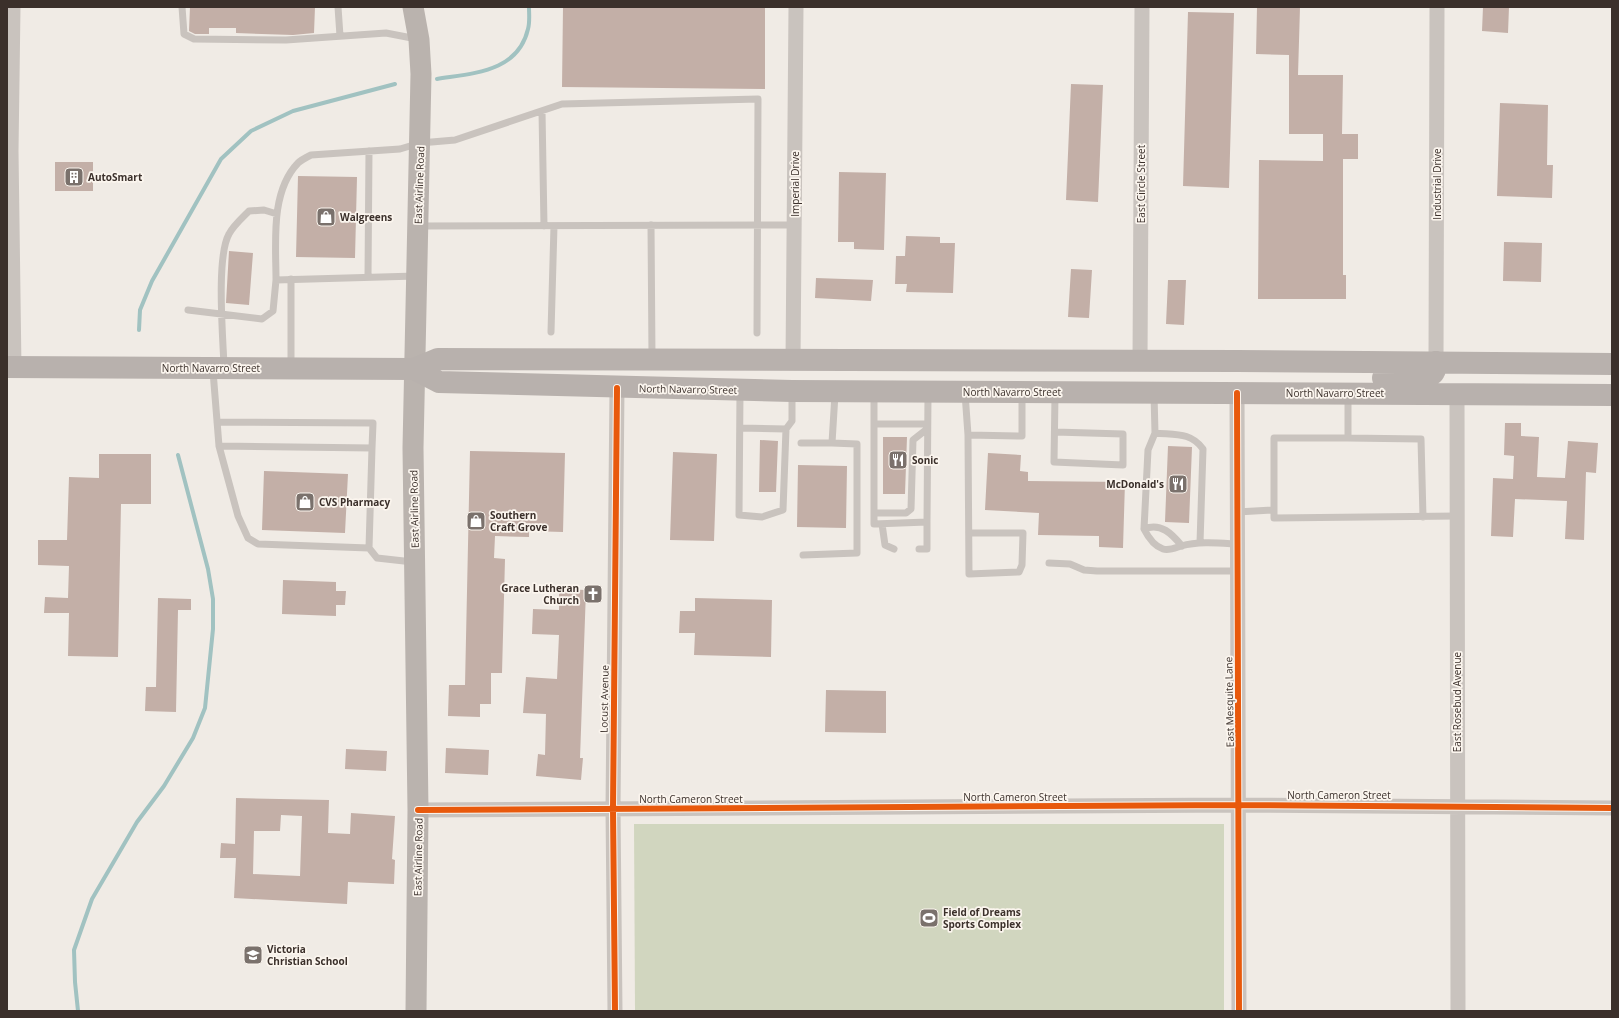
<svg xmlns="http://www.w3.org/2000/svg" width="1619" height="1018" viewBox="0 0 1619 1018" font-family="'Open Sans',sans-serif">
  <rect width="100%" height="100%" fill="#f0ebe5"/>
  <path fill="#d1d6bf" d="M634,824H1224V1011H635Z"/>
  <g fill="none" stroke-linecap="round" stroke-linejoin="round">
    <path stroke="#a1c2c1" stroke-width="4" d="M437,79C474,73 518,72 528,29C530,22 529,14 529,7
      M139,330L140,310L152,281L221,159L251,131L293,111L395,84
      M78,1011L75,982L74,950L92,899L137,822L164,786L193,738L205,708L213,629V599L208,569L178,455"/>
  </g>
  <path fill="#c3afa7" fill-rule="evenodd" d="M190,7H315L314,33L293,35L236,33V28H209V34H195L189,31Z
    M563,7H765V89L562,87Z
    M1257,7H1300L1298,75H1343L1342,134H1358V159H1343V275H1346V299H1258L1259,160L1323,161V134H1289V55L1256,54Z
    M1483,7H1509L1508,33L1482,31Z
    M1188,12L1234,13L1229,188L1183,186Z
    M1071,84L1103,85L1098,202L1066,200Z
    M1500,103L1548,105L1547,165H1553L1552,198L1497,196Z
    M55,162H93V191H55Z
    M839,172L886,173L884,250L854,249V242H838Z
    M298,176L357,177L355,258L296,257Z
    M906,236L940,237V243H955L953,293L906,292L907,284H895L896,256H905Z
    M1504,242L1542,243L1541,282L1503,281Z
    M229,251L253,253L249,305L226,303Z
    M1071,269L1092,270L1089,318L1068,317Z
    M816,278L873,280L871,301L815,298Z
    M1168,280H1186L1184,325L1166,324Z
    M1505,423H1521V436L1539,437L1537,477L1565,478L1568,441L1598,443L1596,473L1586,472L1584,540L1565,539L1567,501L1515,499L1513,537L1491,536L1493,478L1513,479L1514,456L1504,455Z
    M883,437H907L905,494H883Z
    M760,440L778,441L776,492H759Z
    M1168,446L1192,447L1189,523L1165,522Z
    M470,451L565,453L563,532L529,531V537L495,536L494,558L505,559L502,673H491V704H480V717L448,716L449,685H465Z
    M673,452L717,454L714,541L670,540Z
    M988,453L1021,455L1020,471L1028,472V481L1125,482L1123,548L1099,547V536L1038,535L1039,513L985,510Z
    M99,454H151V504H121L118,657L68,656L69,613H44L45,597L68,598L69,566L38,565V540H67L69,477L99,478Z
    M798,465L847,466L846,528L797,527Z
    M264,471L348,474L345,533L262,530Z
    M283,580L336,582V591H346L345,605H336V616L282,614Z
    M559,589L586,590L580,758H583L581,780L536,776L538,754L545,755L546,714L523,713L526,677L557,679L559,635L532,634L533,609L559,610Z
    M158,598L191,599V610H178L176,712L145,711L146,687H156Z
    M695,598L772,600L771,657L694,655L695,633H679L680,611H695Z
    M826,690L886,691V733L825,732Z
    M446,748L489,750L488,775L445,773Z
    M346,749L387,751L386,771L345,769Z
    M236,798L329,800L328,833L350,834L351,813L395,816L392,859L395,860L394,884L348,882L347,904L234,898L236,858H220L221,843L235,844ZM281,815L302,816L300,876L253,874L254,831H280Z"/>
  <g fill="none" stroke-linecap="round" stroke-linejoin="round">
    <path stroke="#c9c3be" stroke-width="7" d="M182,7L184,34L194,39L286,40L386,33L417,39
      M338,7L340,36
      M542,111L544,226
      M651,225L652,357
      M420,226L795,225
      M368,277L369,151
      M291,279V367
      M276,280C276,243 270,192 298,163C301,160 307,157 311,155L400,149L420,143L455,140L562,104L758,99L757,333
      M188,310L262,319L273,311L276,280L416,276
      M551,332L554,226
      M224,366C223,338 216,257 229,234C233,226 242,218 249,211L264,210L277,214
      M213,371L219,446L372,448L369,548L377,558L413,562
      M965,393L968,435L1022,436V395
      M874,394V524L927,522L928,395
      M1154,394L1155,433L1148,450L1144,529C1148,537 1154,546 1163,549C1169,551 1175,548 1181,546C1199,541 1219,543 1237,544
      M1348,395V438H1274V518L1457,516
      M217,422L373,423L372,448
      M874,424H927
      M740,428L786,429L783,510L762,517L739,515L740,392
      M786,429L792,421V393
      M1055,432L1123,434V465L1054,462L1055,395
      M1155,433C1175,435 1191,432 1203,449L1200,543
      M968,435L969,574L1019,572L1022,565L1023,533H969
      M1348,438L1421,439L1423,517
      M801,443H832L835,394
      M219,446L238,516L248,538L258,544L369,548
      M1237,512L1274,510
      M874,513H906L911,509L913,440L927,429
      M882,524L885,545L894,549
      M1144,529C1161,522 1172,534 1182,546
      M919,549H927V522
      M803,555L857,553V444L832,443
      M1049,563L1070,564L1084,570L1097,571H1238"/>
    <path stroke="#c9c3be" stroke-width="15" d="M13,7L11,151L14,368
      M793,361L796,7
      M1140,361L1142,7
      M1436,362L1437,7
      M1237,393L1239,1011
      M1457,394L1458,1011
      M418,810L1240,805L1612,808
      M615,1011L613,809L617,388"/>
    <path stroke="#bab3ae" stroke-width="21" d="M413,7L419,40L421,74L413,448L418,810L416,1011"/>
    <path stroke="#b8b1ad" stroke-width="22" d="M7,367L414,369L438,359L1237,361L1612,364
      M414,369L439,382L792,391L1612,395
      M1383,378C1394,378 1429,382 1434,372C1436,369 1436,365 1436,362"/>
    <defs>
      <path id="cycleway" d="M1237,393L1239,1011
        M418,810L1240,805L1612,808
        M615,1011L613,809L617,388"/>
    </defs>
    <use href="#cycleway" stroke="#fbf5ee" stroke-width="8"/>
    <use href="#cycleway" stroke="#e8590c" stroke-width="6"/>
  </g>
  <defs>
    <symbol id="building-square" viewBox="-11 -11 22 22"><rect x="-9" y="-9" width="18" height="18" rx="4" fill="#7a716c" stroke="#fbf5ee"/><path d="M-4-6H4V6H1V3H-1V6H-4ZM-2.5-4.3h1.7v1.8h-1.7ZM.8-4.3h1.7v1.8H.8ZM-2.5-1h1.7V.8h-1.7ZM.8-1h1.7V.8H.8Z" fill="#fff"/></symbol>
    <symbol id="shop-square" viewBox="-11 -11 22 22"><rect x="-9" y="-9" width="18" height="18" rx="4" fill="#7a716c" stroke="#fbf5ee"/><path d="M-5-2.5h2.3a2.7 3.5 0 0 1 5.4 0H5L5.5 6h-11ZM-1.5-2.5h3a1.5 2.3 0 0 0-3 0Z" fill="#fff"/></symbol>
    <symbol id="restaurant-square" viewBox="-11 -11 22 22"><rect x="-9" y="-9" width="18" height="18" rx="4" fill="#7a716c" stroke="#fbf5ee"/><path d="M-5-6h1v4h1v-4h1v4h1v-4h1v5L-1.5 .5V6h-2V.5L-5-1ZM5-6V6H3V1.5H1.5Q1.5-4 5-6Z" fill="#fff"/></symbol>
    <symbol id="church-square" viewBox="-11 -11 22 22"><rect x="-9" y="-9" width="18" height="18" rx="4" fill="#7a716c" stroke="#fbf5ee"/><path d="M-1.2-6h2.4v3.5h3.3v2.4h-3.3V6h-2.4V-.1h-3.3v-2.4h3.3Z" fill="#fff"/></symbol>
    <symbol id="stadium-square" viewBox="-11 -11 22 22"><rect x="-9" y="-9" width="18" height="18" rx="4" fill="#7a716c" stroke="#fbf5ee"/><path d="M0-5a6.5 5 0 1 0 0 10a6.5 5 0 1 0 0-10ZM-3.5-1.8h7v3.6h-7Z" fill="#fff"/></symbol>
    <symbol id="school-square" viewBox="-11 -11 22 22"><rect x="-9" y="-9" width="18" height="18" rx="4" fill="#7a716c" stroke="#fbf5ee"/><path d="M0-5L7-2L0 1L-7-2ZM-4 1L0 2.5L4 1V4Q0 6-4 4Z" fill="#fff"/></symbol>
  </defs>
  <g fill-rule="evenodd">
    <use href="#building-square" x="63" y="166" width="22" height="22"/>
    <use href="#shop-square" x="315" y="206" width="22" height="22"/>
    <use href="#restaurant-square" x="887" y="449" width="22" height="22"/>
    <use href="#restaurant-square" x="1167" y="473" width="22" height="22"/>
    <use href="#shop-square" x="294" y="491" width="22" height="22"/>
    <use href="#shop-square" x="465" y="510" width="22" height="22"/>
    <use href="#church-square" x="582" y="583" width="22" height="22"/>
    <use href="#stadium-square" x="918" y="907" width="22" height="22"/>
    <use href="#school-square" x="242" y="944" width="22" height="22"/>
  </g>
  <g text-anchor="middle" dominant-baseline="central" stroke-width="3.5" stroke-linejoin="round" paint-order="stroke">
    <g font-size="10" font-weight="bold" fill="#3b302b" stroke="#fbf5ee" text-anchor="start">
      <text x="88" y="177">AutoSmart</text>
      <text x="340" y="217">Walgreens</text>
      <text x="912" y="460">Sonic</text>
      <text x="1164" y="484" text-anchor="end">McDonald's</text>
      <text x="319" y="502">CVS Pharmacy</text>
      <text x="490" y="515">Southern<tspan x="490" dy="12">Craft Grove</tspan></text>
      <text x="579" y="588" text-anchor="end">Grace Lutheran<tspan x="579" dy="12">Church</tspan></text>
      <text x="943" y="912">Field of Dreams<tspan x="943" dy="12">Sports Complex</tspan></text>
      <text x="267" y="949">Victoria<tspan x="267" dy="12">Christian School</tspan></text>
    </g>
    <g font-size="10" fill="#3b302b" stroke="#fbf5ee">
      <text transform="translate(795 184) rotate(-90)">Imperial Drive</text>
      <text transform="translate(1141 184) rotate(-90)">East Circle Street</text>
      <text transform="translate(1437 184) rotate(-90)">Industrial Drive</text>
      <text transform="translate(419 185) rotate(-88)">East Airline Road</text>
      <text x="211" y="368">North Navarro Street</text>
      <text transform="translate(688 389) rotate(1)">North Navarro Street</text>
      <text x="1012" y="392">North Navarro Street</text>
      <text x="1335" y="393">North Navarro Street</text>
      <text transform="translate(414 509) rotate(-91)">East Airline Road</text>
      <text transform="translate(604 699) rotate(-89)">Locust Avenue</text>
      <text transform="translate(1229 702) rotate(-91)">East Mesquite Lane</text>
      <text transform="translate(1457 702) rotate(-90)">East Rosebud Avenue</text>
      <text x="1339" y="795">North Cameron Street</text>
      <text x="1015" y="797">North Cameron Street</text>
      <text x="691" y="799">North Cameron Street</text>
      <text transform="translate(418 857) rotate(-89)">East Airline Road</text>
    </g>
  </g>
  <rect width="1619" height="1018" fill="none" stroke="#3b302b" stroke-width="16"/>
</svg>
